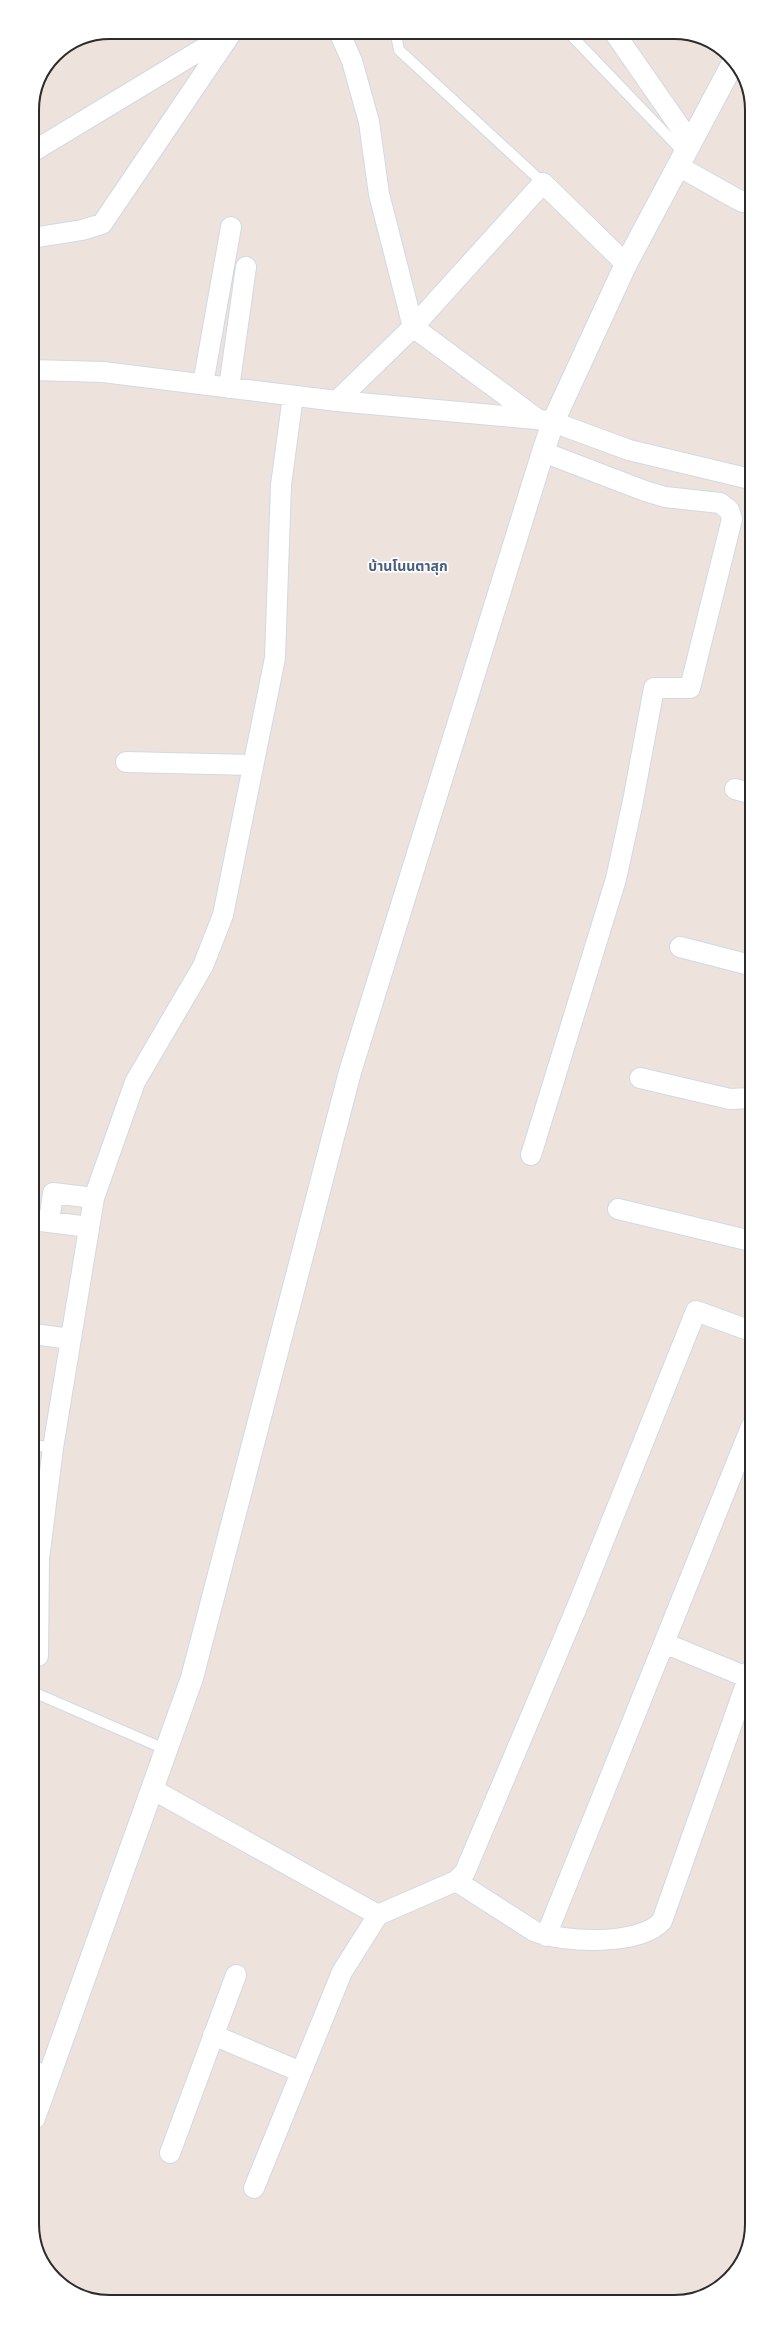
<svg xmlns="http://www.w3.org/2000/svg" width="784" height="2334" viewBox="0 0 784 2334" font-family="'DM Sans','Noto Sans Thai',sans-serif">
  <rect width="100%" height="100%" fill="#eee2dc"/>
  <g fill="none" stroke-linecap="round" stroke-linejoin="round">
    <defs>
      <path id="service" d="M401,32L397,40L399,50L543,183
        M568,32L685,154
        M34,1445L53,1448
        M40,1695L167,1750"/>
      <path id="minor" d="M339,32L352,61L369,122L379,194L413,327
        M614,32L691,143
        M32,152L224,36
        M678,166L735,198L743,202L750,201
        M32,238L82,230L102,224L232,32
        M413,327L543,183L626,264
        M32,370L103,372L337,401L536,419L553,422L629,450L750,479
        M203,384L231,227
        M229,388L246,267
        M337,401L413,327L536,418
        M126,762L253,765
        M735,789L750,793
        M680,947L750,965
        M640,1078L730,1099L751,1098
        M531,1155L616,879L633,801L654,688H690L732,519L729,510L720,503L665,497L645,491L543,452
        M618,1209L751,1241
        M33,1220L89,1227
        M49,1222L53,1193L94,1198
        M34,1334L70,1339
        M664,1643L749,1678
        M38,1656L39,1559L53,1448L94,1198L135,1082L203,966L223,915L275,658L281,485L293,396
        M152,1789L378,1915
        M456,1881L534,1931C563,1943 640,1946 662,1921L751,1670
        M546,1936L751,1427
        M213,2035L301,2072
        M34,2071L49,2078
        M170,2153L236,1975
        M254,2188L342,1972L378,1915L456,1881L465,1872L577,1607L696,1311L751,1331"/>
      <path id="tertiary" d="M34,2118L192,1678L350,1072L543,452L553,422L626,264L733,63"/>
    </defs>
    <use href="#service" stroke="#d1d9e5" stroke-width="12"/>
    <use href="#minor" stroke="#d1d9e5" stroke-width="22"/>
    <use href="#tertiary" stroke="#d1d9e5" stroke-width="24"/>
    <use href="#service" stroke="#fff" stroke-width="10"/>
    <use href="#minor" stroke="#fff" stroke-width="20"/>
    <use href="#tertiary" stroke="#fff" stroke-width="22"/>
  </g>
  <g text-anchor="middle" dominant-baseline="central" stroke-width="3.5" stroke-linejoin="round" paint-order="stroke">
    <g font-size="14" font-weight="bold" fill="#475e81" stroke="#fff">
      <text x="408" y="566">บ้านโนนตาสุก</text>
    </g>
  </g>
  <path d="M0 0H784V2334H0ZM110 39H674A71 71 0 0 1 745 110V2224A71 71 0 0 1 674 2295H110A71 71 0 0 1 39 2224V110A71 71 0 0 1 110 39Z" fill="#fff" fill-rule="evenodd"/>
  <path fill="none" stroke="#2b2b2b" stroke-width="2" d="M110 39H674A71 71 0 0 1 745 110V2224A71 71 0 0 1 674 2295H110A71 71 0 0 1 39 2224V110A71 71 0 0 1 110 39Z"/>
</svg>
